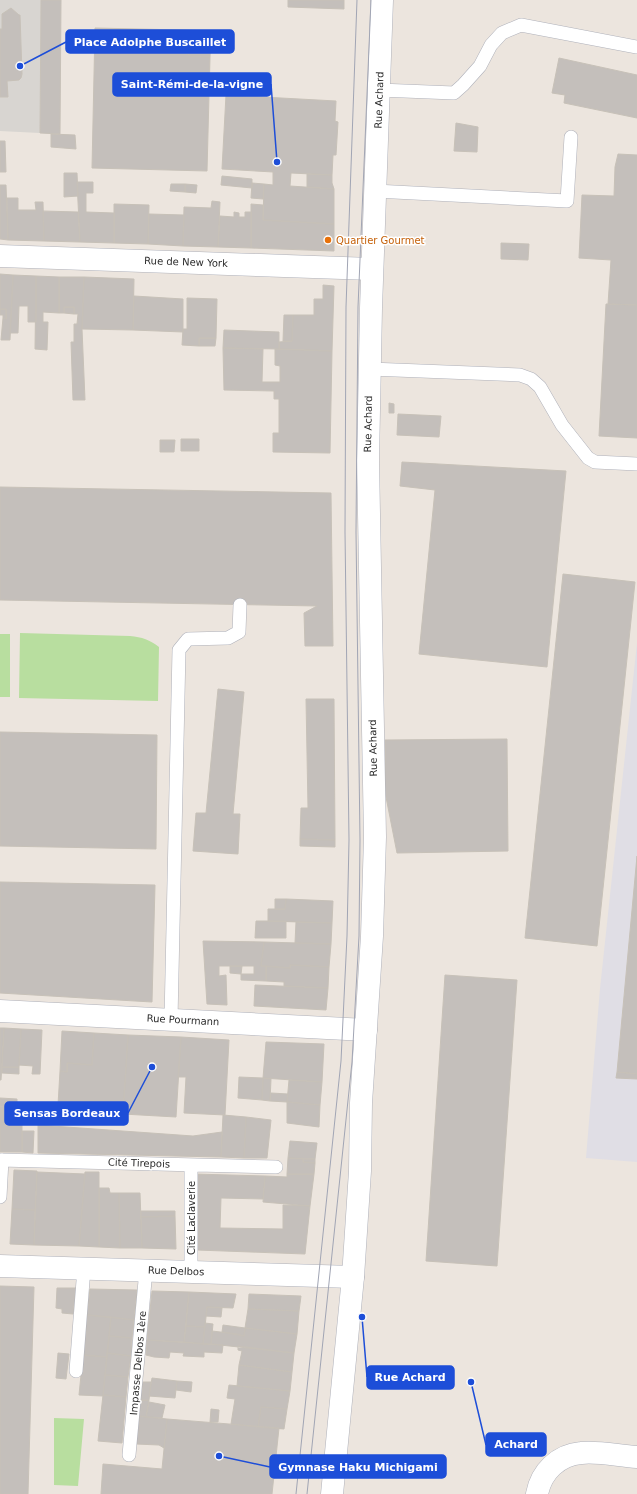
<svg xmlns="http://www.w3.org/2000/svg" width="637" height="1494" viewBox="0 0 637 1494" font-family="'DejaVu Sans',sans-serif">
  <rect width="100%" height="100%" fill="#ece5de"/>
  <path fill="#e0dee5" d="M637,643V1162L586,1158L600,989Z"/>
  <path fill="#b8de9f" d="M20,633L130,636C142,637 150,640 159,647L158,701L19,698Z
    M0,634H10V697H0Z
    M54,1418L84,1419L78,1486L54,1485Z"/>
  <path fill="#d8d5d1" d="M0,0H41L40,133L0,131Z"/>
  <path fill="#c4bfbb" stroke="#c7c1b8" d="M41,0H61L60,134L40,133Z
    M288,0H344V9L288,7Z
    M11,8L19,15H20L22,74L21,78L19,80L7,81L8,97H0V29H2V14Z
    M95,28L182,30L181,50L191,56L210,57L207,171L92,168Z
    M182,30L211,31L210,57L191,56L181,50Z
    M559,58L637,75V118L564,103L565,95L552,93Z
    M226,95L336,101L335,121L338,122L336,155H333L332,175L291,173L290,186L334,189V224L263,220L264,184L273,185V172L222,169Z
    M456,123L478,127L477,152L454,151Z
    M51,134L75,135L76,149L51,147Z
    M0,141H5L6,172H0Z
    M618,154L637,155V305L608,304L611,260L579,258L582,195L614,196L615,167Z
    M64,173H77L78,196L64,197Z
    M307,174L332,175V183L334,189L307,187Z
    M222,176L252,179V188L221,185Z
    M77,182H93V193H86V212L114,213V243L80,242Z
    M252,183L264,184L263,199L251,198Z
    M171,184H185V192L170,191Z
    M185,184L197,185L196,193L185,192Z
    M0,185H6L8,240L0,239Z
    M7,198H18V210H36L35,202H43L44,241L8,240Z
    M212,201L220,202L218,247L183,246L184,207L211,208Z
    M114,204L149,205L148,244L114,243Z
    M251,204L263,205V220L334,224V251L251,248Z
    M43,211L78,212L80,242L44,241Z
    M234,212L239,213V217H245V212H251V248L218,247L220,216L234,217Z
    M149,214L184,215L183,246L148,244Z
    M501,243L529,244L528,260L501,259Z
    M0,274L13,275L10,340H1L3,318L6,319V309H0Z
    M13,275L36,276V322H28V306H19L18,333H10Z
    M36,276L59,277V313L43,312V322H48L47,350L35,349Z
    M59,277H84L82,329L85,400H73L71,342H74V324H77L78,314H74V307H64V313H59Z
    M84,277L134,279L133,330L82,329Z
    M323,285L334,286L332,351L279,349V342L292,341L293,315H314V299H323Z
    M134,296L183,299V332L133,330Z
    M187,298L217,299L216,338H199V346L182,345L183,329H187Z
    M606,304L637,305V438L599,436Z
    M64,307H74V314L64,313Z
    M0,309H6V319L3,318V315H0Z
    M284,315H293L292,341H283Z
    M224,330L279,332V349L223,348Z
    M199,338H216L215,346H199Z
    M223,348L263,349L262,382H280V366L275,365V349L332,351L330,453L273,452V433H279V399H274V391L224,390Z
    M389,403L394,404V413H389Z
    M398,414L441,416L439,437L397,435Z
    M181,439H199V451H181Z
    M160,440H175L174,452H160Z
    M402,462L566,471L547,667L419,654L435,490L400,486Z
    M0,487L331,493L333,646H305L304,613L317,606L0,600Z
    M563,574L635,582L597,946L525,938Z
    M218,689L244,692L233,814H240L238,854L193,851L196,813H206Z
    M306,699H334L335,840L300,839L301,808H308Z
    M0,732L157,735L156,849L0,846Z
    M507,739L508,851L397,853L385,792V740Z
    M300,839L335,840V847L300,846Z
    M637,856V1074L617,1072Z
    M0,882L155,885L152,1002L0,993Z
    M275,899H286L285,909H275Z
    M286,899L333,901L332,923L268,921V909H285Z
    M256,921H286V938H255Z
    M296,922L332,923L331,944L295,943Z
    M203,941L264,942L261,966H266V981L241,980V974H254V966H219V976L226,975L227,1005L207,1004Z
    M264,942L331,944L329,967L290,965V968L261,966Z
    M290,965L329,967L328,988L284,986V982L266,981V966L290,968Z
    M230,966H242L241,974L230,973Z
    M445,975L517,980L497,1266L426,1261Z
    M255,985L328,988L326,1010L254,1006Z
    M0,1028H4L1,1080H0Z
    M4,1028L21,1029L19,1067H2Z
    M21,1029L42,1030L40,1074H32L33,1066L19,1065Z
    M62,1031L94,1033L92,1065L67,1063V1072L60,1071Z
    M94,1033L128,1035L123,1114L64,1110V1105H58L60,1071L67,1072V1063L92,1065Z
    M128,1035L181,1037L176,1117L123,1114Z
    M181,1037L229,1040L225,1115L184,1113L186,1077H178Z
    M266,1042L324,1044L322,1082L263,1078Z
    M2,1067H19V1074L2,1073Z
    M617,1072L637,1074V1079L616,1078Z
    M239,1077L263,1078L262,1100L238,1098Z
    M263,1078L271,1079L270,1101L262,1100Z
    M289,1080L322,1082L320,1105L287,1102Z
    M271,1093L288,1094L287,1102L270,1101Z
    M0,1098L17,1099V1107L0,1106Z
    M287,1102L320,1105L319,1127L287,1123Z
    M0,1106L2,1107V1120L22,1121V1152H0Z
    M4,1106L21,1107V1121L2,1120V1107Z
    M223,1115L246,1117L244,1158L221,1157Z
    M246,1117L271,1120L267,1158H244Z
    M38,1125L193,1136L222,1132L221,1157L38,1153Z
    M22,1131H34L33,1153L22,1152Z
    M290,1141L317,1143L315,1159L288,1158Z
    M288,1158L303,1159V1162L315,1163L314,1174H287Z
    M303,1159H315V1163L303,1162Z
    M14,1170L37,1171L35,1210L12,1209Z
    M37,1172L85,1174L79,1246L34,1245Z
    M85,1172H99V1247L79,1246Z
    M194,1174L265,1176L263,1199L221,1198L220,1228L283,1229V1205L310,1206L305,1254L197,1250Z
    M287,1174H314L310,1206L263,1202L265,1176L287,1177Z
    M99,1188H109L110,1193H119L120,1248L99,1247Z
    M119,1193H140L142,1248H120Z
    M12,1209L35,1210L34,1245L10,1244Z
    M141,1211H175V1216L141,1217Z
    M175,1216L176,1249L142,1248L141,1217Z
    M0,1286L34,1287L28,1494H0Z
    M57,1288H76L73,1314L62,1313V1309L56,1308Z
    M90,1289L137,1290L134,1320L87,1315Z
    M152,1291L189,1292L184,1342L147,1340Z
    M189,1292L236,1294L233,1308L207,1307L205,1327L186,1326Z
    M249,1294L301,1296L299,1311L248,1309Z
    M207,1307L222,1308L221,1317L206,1316Z
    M248,1309L299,1311L297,1334L245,1328Z
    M87,1315L111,1317L107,1357L83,1355Z
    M111,1317L134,1320L132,1338L109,1336Z
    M205,1323L213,1324L211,1344H203Z
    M223,1325L245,1328L244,1336L222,1332Z
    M186,1326L205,1327L203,1344L184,1342Z
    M245,1328L297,1334L294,1353L211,1344L212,1331L237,1334L244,1336Z
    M109,1336L132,1338L131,1356L107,1353Z
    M147,1340L223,1345L222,1353L204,1352V1357L183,1356L184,1353L170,1352L169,1358L154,1357L146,1355Z
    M238,1346L294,1353L292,1372L239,1365L242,1351L238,1350Z
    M58,1353L69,1354L66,1379L56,1378Z
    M107,1353L131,1356L128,1377L105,1375Z
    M83,1355L107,1357L103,1396L79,1395Z
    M239,1365L292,1372L290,1391L237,1386Z
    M105,1375L128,1377L126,1397L103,1395Z
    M152,1378L177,1381L175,1398L149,1396Z
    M177,1381L192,1382L191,1392L176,1390Z
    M143,1382H151L149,1400H141Z
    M229,1385L290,1391L287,1409L261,1407L258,1427L231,1424L235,1399L227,1398Z
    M103,1395L126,1397L122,1443L98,1441Z
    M141,1400H149L146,1417L139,1416Z
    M149,1402L165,1405L162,1418L146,1417Z
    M261,1407L287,1409L284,1429L258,1427Z
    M211,1409L219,1410L218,1422H210Z
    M139,1416L167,1419L164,1448L159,1445L136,1444Z
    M167,1419L279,1428L272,1494H101L103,1464L162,1469Z"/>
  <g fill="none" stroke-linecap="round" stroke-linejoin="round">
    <defs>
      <path id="lane" d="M379,90L454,93L463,85L480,66L491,45L502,33L521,25L637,47
        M375,191L567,201L571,137
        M370,369L520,375L531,379L540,387L562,425L588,458L595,462L637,464
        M171,1020L179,650L188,639L228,638L239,632L240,605
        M0,1160L276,1167
        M191,1165V1272
        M0,1197L2,1160
        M76,1371L84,1268
        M129,1455L146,1270"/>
      <path id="street" d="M0,256L372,269
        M0,1011L366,1030
        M0,1266L353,1277
        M537,1494C541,1472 558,1455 581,1453C599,1451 619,1456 637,1457"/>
      <path id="secondary" d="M332,1494L353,1277L360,1171L361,1103L372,936L375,837L368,460L371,308L382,0"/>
    </defs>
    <use href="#lane" stroke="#afb1ba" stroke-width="14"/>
    <use href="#street" stroke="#afb1ba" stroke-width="23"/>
    <use href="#secondary" stroke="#afb1ba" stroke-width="23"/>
    <use href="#lane" stroke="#fff" stroke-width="13"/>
    <use href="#street" stroke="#fff" stroke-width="22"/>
    <use href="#secondary" stroke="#fff" stroke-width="22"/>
    <path stroke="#a1a5b4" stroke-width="1" d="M296,1494L341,1061L347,936L349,840L345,532L346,307L357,0
      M307,1494L352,1062L359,936L360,840L356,532L358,307L371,0"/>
  </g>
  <circle fill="#e8710a" stroke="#fff" stroke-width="1.5" cx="328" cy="240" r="4"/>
  <g text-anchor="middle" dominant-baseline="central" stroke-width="3" stroke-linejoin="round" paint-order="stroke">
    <g font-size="10" fill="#2b2b2b" stroke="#fff">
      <text transform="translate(379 100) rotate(-88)">Rue Achard</text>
      <text transform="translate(186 262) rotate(2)">Rue de New York</text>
      <text transform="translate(368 424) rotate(-89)">Rue Achard</text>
      <text transform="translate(373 748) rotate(-91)">Rue Achard</text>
      <text transform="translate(183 1020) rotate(3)">Rue Pourmann</text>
      <text transform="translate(139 1163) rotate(2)">Cité Tirepois</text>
      <text transform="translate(191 1218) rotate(-90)">Cité Laclaverie</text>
      <text transform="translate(176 1271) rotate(2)">Rue Delbos</text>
      <text transform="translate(138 1363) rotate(-85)">Impasse Delbos 1ère</text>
    </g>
    <g font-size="10" fill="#c56008" stroke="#fff" text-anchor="start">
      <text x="336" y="240">Quartier Gourmet</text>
    </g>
  </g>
  <path fill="none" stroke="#1d4ed8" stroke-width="1.5" d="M20 66L66 42M277 162L271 84M152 1067L128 1113M362 1317L367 1377M471 1382L486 1445M219 1456L270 1467"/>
  <g fill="#1d4ed8" stroke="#fff" stroke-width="1.5">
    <circle cx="20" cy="66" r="4"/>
    <circle cx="277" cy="162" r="4"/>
    <circle cx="152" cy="1067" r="4"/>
    <circle cx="362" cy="1317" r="4"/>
    <circle cx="471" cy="1382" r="4"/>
    <circle cx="219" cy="1456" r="4"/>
  </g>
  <g fill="#1d4ed8" stroke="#1d4ed8" stroke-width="1.5">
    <rect x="66" y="30" width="168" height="23" rx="4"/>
    <rect x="113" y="73" width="158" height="23" rx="4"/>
    <rect x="5" y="1102" width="123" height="23" rx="4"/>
    <rect x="367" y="1366" width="87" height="23" rx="4"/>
    <rect x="486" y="1433" width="60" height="23" rx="4"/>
    <rect x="270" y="1455" width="176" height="23" rx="4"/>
  </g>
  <g font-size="11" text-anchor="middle" font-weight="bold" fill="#fff">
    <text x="150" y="46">Place Adolphe Buscaillet</text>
    <text x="192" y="88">Saint-Rémi-de-la-vigne</text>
    <text x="67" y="1117">Sensas Bordeaux</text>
    <text x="410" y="1381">Rue Achard</text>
    <text x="516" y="1448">Achard</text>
    <text x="358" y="1471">Gymnase Haku Michigami</text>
  </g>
</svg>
